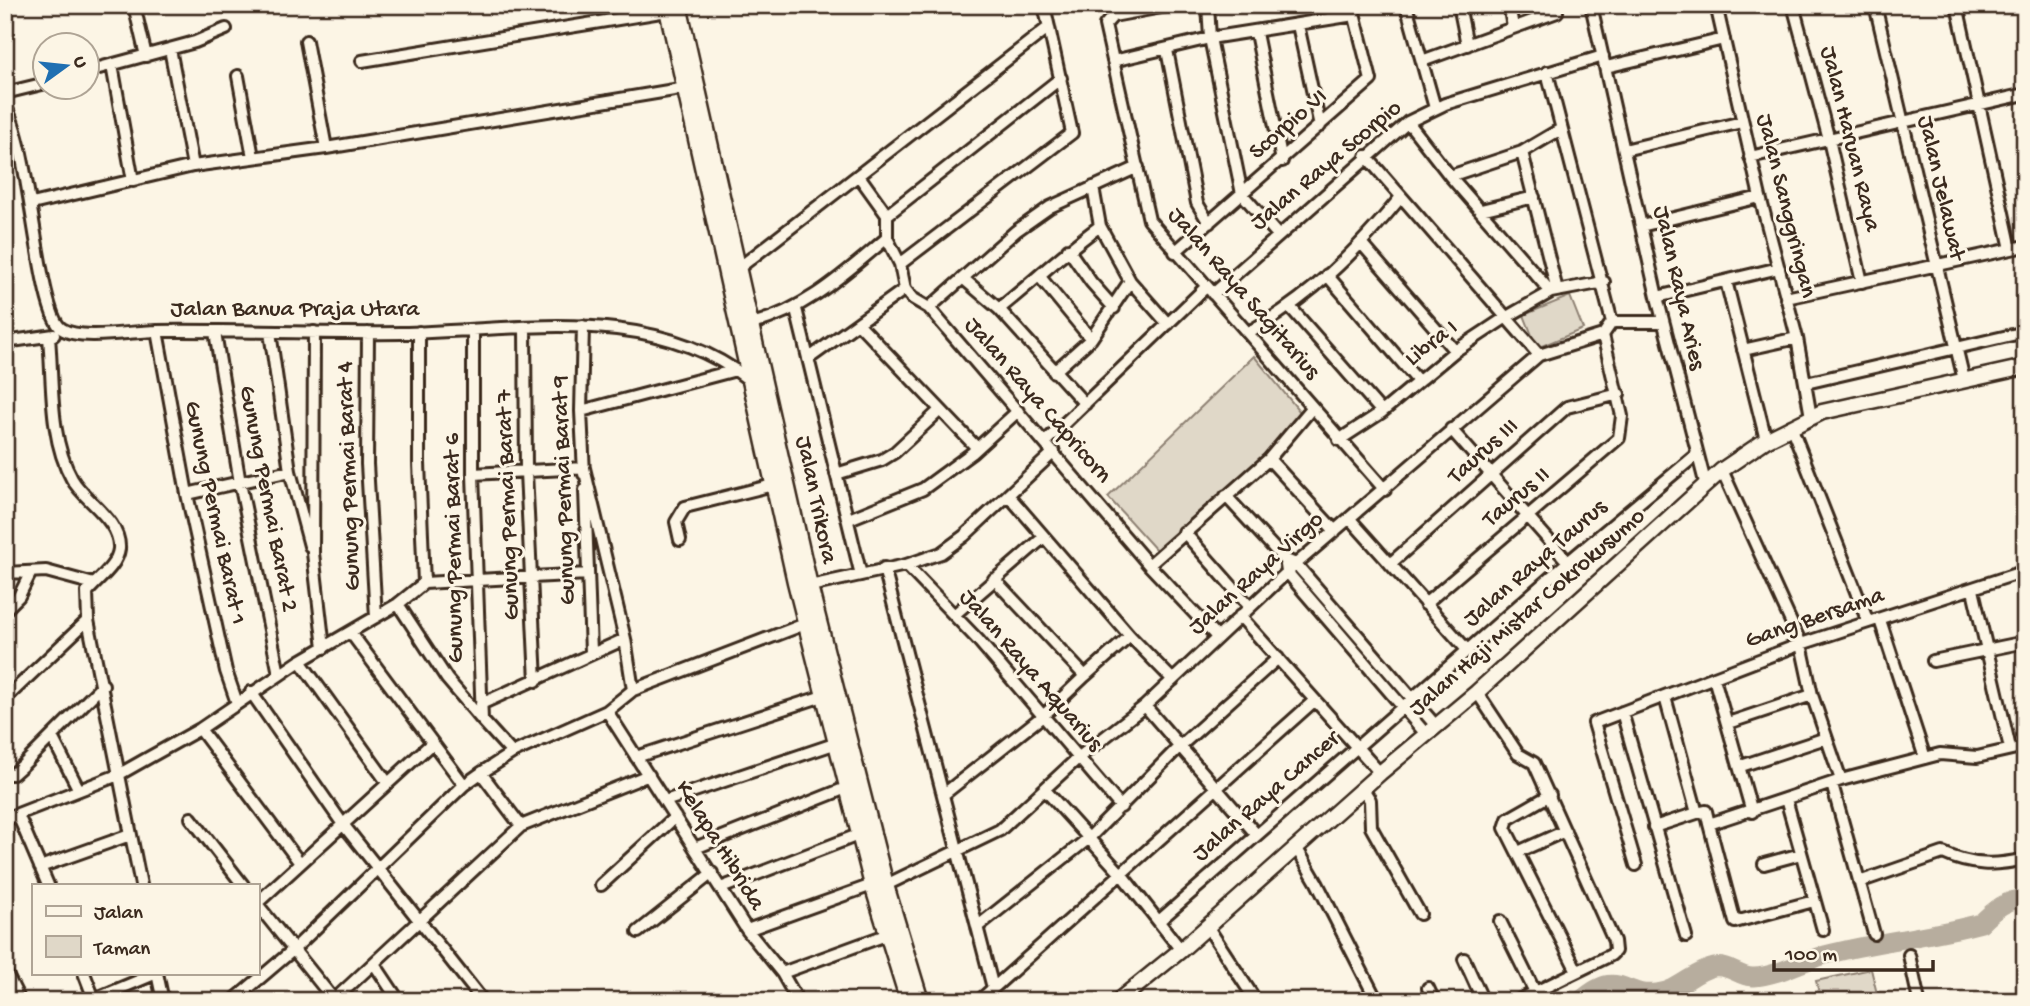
<svg xmlns="http://www.w3.org/2000/svg" width="2030" height="1006" viewBox="0 0 2030 1006" font-family="'Gochi Hand',sans-serif">
  <rect width="100%" height="100%" fill="#fcf5e5"/>
  <filter id="ink" filterUnits="userSpaceOnUse"><feTurbulence type="fractalNoise" baseFrequency=".0143" numOctaves="2"/><feDisplacementMap in="SourceGraphic" scale="14" xChannelSelector="R" yChannelSelector="G"/><feConvolveMatrix kernelMatrix="1 2 1 2 8 2 1 2 1" color-interpolation-filters="sRGB"/></filter>
  <g filter="url(#ink)">
    <path fill="#e0d8c8" stroke="#8e8173" stroke-width="2" d="M1570,296L1583,329L1537,348L1524,315Z
      M1254,356L1305,418L1157,551L1108,497Z
      M1871,969L1878,998L1821,1001L1816,981Z"/>
    <g fill="none" stroke-linecap="round" stroke-linejoin="round">
      <path stroke="#b7ad9e" stroke-width="19" d="M1580,1001C1620,966 1621,997 1657,993C1678,991 1694,971 1714,967C1730,964 1739,978 1754,977C1777,976 1802,961 1825,955C1877,941 1930,937 1981,923C1994,910 2007,899 2025,898"/>
      <defs>
        <path id="minor" d="M134,5L146,56
          M1173,5L1113,16L1105,25L1149,220L1385,490
          M1208,5L1210,38L1242,194L1277,234
          M1406,5L1435,108
          M1459,5L1467,45
          M1509,5L1513,27
          M1591,5L1657,297L1706,486
          M1716,5L1760,197L1797,338L1811,417
          M1793,5L1829,140L1862,282
          M1875,5L1964,380
          M1957,5L2011,249
          M1298,25L1320,126
          M1256,33L1282,161
          M306,41L326,148
          M170,49L193,166
          M1167,50L1197,203L1209,223
          M362,61L667,11
          M1113,61L1210,38L1354,15
          M1422,61L1557,12L1556,5
          M112,65L133,181
          M1606,67L1724,39
          M88,71L195,42L226,29
          M1547,72L1612,322
          M238,76L253,157
          M5,93L46,83
          M5,106C31,146 37,313 62,329C80,341 135,331 157,331C238,330 319,334 401,333C517,331 650,302 749,380
          M1408,122L1450,176L1551,292
          M1624,150L1742,122
          M1522,152L1557,290
          M1366,156L1539,355
          M1750,157L2025,94
          M859,176L887,215V238L900,264L905,289L912,298L929,308L1149,565L1217,637
          M1450,176L1522,152L1561,129
          M1093,187L1100,226L1130,281L1168,324
          M32,204L193,166L326,148L686,88
          M1481,210L1534,197
          M887,215L1061,78
          M1641,226L1760,197
          M1362,244L1455,351
          M1068,249L1091,282L1114,308
          M1175,252L1371,80L1352,5
          M900,264L1072,133L1044,5
          M740,267L1049,27
          M1327,275L1418,381
          M1040,277L1091,339
          M965,280L999,309L1085,404
          M1726,281L1766,440
          M1213,294L1408,122L1445,104L1603,56
          M1657,297L1779,268
          M1786,298L2025,246
          M929,308L1016,231L1050,207L1138,167
          M1291,308L1382,412
          M796,309L861,575
          M999,309C1033,282 1064,252 1100,226
          M858,323L977,448
          M751,324C806,310 844,274 887,238
          M583,326L581,411L584,474
          M525,327L526,472L536,681
          M473,330V474L482,720L512,753
          M157,331L187,494L226,671L237,703
          M215,332L240,483L279,674
          M270,332L290,471L310,546
          M314,332L313,553L324,648
          M419,332V463L424,583
          M1249,332C1312,296 1354,254 1401,197
          M368,333L367,464L376,617
          M49,337C53,381 49,439 72,479C84,501 121,520 119,549C117,566 98,579 87,592L88,620L141,885
          M5,342L54,335
          M1743,350L1797,338
          M808,359L905,289
          M1054,372L1091,339L1130,281
          M1806,383L2025,332
          M581,411L736,370
          M1791,426L1868,622
          M1451,429L1568,562
          M1339,440L1382,412L1455,351L1505,318L1551,292L1604,282
          M1045,442L1206,287
          M1269,459L1335,531
          M1722,470L1801,644L1812,695L1841,780
          M473,474L584,468L625,639L633,690
          M836,474L882,460L895,452L939,411
          M585,490L591,652
          M187,494L290,471
          M1009,496L1130,636L1173,680
          M1226,496L1284,559L1296,564L1436,726
          M849,519L923,489L972,453L1018,411
          M1350,519L1468,651
          M1184,532L1250,607
          M680,540L676,522L685,507L773,485
          M1390,564L1567,407L1619,394
          M906,565L978,640L1121,807
          M1149,565L1269,459L1312,408
          M1286,565L1287,572L1425,733
          M884,568L993,988
          M5,573L46,571L94,584
          M994,579L1085,676L1130,636
          M810,586L906,565L941,553L964,536L1054,452
          M1973,590L2010,748
          M398,604L447,679L482,720
          M1425,604L1619,438L1622,416L1603,335
          M5,610L19,596L31,572
          M954,615L1044,537
          M1240,616L1380,773
          M1880,620L1925,758
          M351,633L464,785
          M300,661L387,782
          M1933,661L2025,642
          M1714,678L1752,812
          M251,692L342,823L483,1001
          M1477,692L1518,754L1534,763L1614,941L1615,951L1611,955L1517,1001
          M1665,697L1697,813L1706,811L1709,824L1841,780L1940,754L1977,757L2025,746
          M5,699L88,620
          M481,704L625,639
          M1145,706L1256,834
          M607,711L747,930L782,973L798,1001
          M1622,712L1686,936
          M1728,723L1812,695
          M200,729L300,863
          M52,737L79,790
          M636,757L823,696
          M1741,766L1826,738
          M5,774H13L22,766L103,685
          M1832,784L1874,934
          M1363,789L1370,800L1371,827L1420,914
          M1046,791L1122,875L1181,950
          M944,794L1044,715L1085,676
          M1550,795L1508,819L1505,828L1577,971
          M1786,799L1823,930
          M665,801L834,744
          M18,815L48,885
          M191,818L243,885
          M5,819L118,775L148,758L200,729L300,661L398,604L424,583L588,574
          M1709,824L1735,922L1814,901
          M521,826L481,773L512,753L607,711L633,690L805,624
          M1654,827L1697,813
          M1296,847L1317,883L1377,1001
          M695,848L846,788
          M1518,852L1565,831
          M1764,864L1801,854
          M1636,865L1594,723L1801,644L2025,571
          M40,867L130,835
          M1859,882L1943,853C1971,866 1995,866 2025,859
          M601,885L675,817
          M886,885L1000,830L1078,758L1145,706L1296,564L1539,355L1603,335L1612,322H1663
          M721,888L858,835
          M257,903L431,744
          M257,904L334,1000
          M1159,921L1568,562L1696,455
          M1500,921L1535,992
          M1207,926L1256,1001
          M977,927L1089,838L1179,747L1278,658
          M747,930L872,885
          M638,932L712,873
          M1909,955L1919,1001
          M1464,959L1483,1001
          M375,965L399,1001
          M5,971L20,1001
          M84,973L94,999
          M157,973L163,1001
          M782,973L886,935
          M1428,988L1434,1001
          M90,1001L157,973
          M233,1001L293,950L464,785L481,773
          M333,1001L521,826L649,775
          M979,1001L1314,701"/>
        <path id="major" d="M666,5L795,582L872,885L908,1001
          M679,5L810,586L886,885L921,1001
          M1118,1001L1181,950L1380,773L1477,692L1722,470L1766,440L1822,412L2025,367"/>
      </defs>
      <use href="#minor" stroke="#3b2a1e" stroke-width="16"/>
      <use href="#major" stroke="#3b2a1e" stroke-width="19"/>
      <use href="#minor" stroke="#fcf5e5" stroke-width="10"/>
      <use href="#major" stroke="#fcf5e5" stroke-width="14"/>
    </g>
  </g>
  <g text-anchor="middle" dominant-baseline="central" stroke-width="6" stroke-linejoin="round" paint-order="stroke">
    <g font-size="24" fill="#3b2a1e" stroke="#fcf5e5">
      <text transform="translate(1289 125) rotate(-41)">Scorpio VI</text>
      <text transform="translate(1849 139) rotate(76)">Jalan Haruan Raya</text>
      <text transform="translate(1327 166) rotate(-40)">Jalan Raya Scorpio</text>
      <text transform="translate(1940 188) rotate(77)">Jalan Jelawat</text>
      <text transform="translate(1785 206) rotate(76)">Jalan Sanggringan</text>
      <text transform="translate(1678 288) rotate(77)">Jalan Raya Aries</text>
      <text transform="translate(1243 294) rotate(49)">Jalan Raya Sagitarius</text>
      <text x="295" y="310">Jalan Banua Praja Utara</text>
      <text transform="translate(1432 344) rotate(-38)">Libra I</text>
      <text transform="translate(1037 401) rotate(49)">Jalan Raya Capricorn</text>
      <text transform="translate(1484 452) rotate(-42)">Taurus III</text>
      <text transform="translate(350 476) rotate(-92)">Gunung Permai Barat 4</text>
      <text transform="translate(565 490) rotate(-92)">Gunung Permai Barat 9</text>
      <text transform="translate(1517 498) rotate(-40)">Taurus II</text>
      <text transform="translate(267 499) rotate(79)">Gunung Permai Barat 2</text>
      <text transform="translate(815 500) rotate(78)">Jalan Trikora</text>
      <text transform="translate(509 505) rotate(-92)">Gunung Permai Barat 7</text>
      <text transform="translate(214 513) rotate(78)">Gunung Permai Barat 1</text>
      <text transform="translate(455 548) rotate(-91)">Gunung Permai Barat 6</text>
      <text transform="translate(1536 564) rotate(-41)">Jalan Raya Taurus</text>
      <text transform="translate(1257 574) rotate(-42)">Jalan Raya Virgo</text>
      <text transform="translate(1528 613) rotate(-41)">Jalan Haji Mistar Cokrokusumo</text>
      <text transform="translate(1815 619) rotate(-19)">Gang Bersama</text>
      <text transform="translate(1030 671) rotate(49)">Jalan Raya Aquarius</text>
      <text transform="translate(1267 797) rotate(-41)">Jalan Raya Cancer</text>
      <text transform="translate(719 846) rotate(58)">Kelapa Hibrida</text>
    </g>
  </g>
  <rect width="2030" height="1006" fill="none" stroke="#fcf5e5" stroke-width="28"/>
  <rect x="14" y="14" width="2002" height="978" fill="none" stroke="#3b2a1e" stroke-width="2.5" filter="url(#ink)"/>
  <rect x="32" y="884" width="228" height="91" fill="#fcf5e5" stroke="#afa495" stroke-width="2"/>
  <rect x="46" y="906" width="35" height="10" fill="#fcf5e5" stroke="#afa495" stroke-width="2"/>
  <text x="94" y="918" font-size="21" fill="#3b2a1e">Jalan</text>
  <rect x="46" y="936" width="35" height="21" fill="#e0d8c8" stroke="#afa495" stroke-width="2"/>
  <text x="94" y="954" font-size="21" fill="#3b2a1e">Taman</text>
  <g transform="translate(66 66) rotate(75)"><circle r="33" fill="#fcf5e5" stroke="#afa495" stroke-width="2"/>
  <path d="M0-5L12 26L0 18L-12 26Z" fill="#1f6fb2"/>
  <text y="-10" font-size="19" font-weight="bold" text-anchor="middle" fill="#3b2a1e">U</text>
  </g>
  <path d="M1774 960v10h159v-10" fill="none" stroke="#3b2a1e" stroke-width="3.5"/>
  <text x="1785" y="960" font-size="21" fill="#3b2a1e" stroke="#fcf5e5" stroke-width="5" paint-order="stroke">100 m</text>
</svg>
